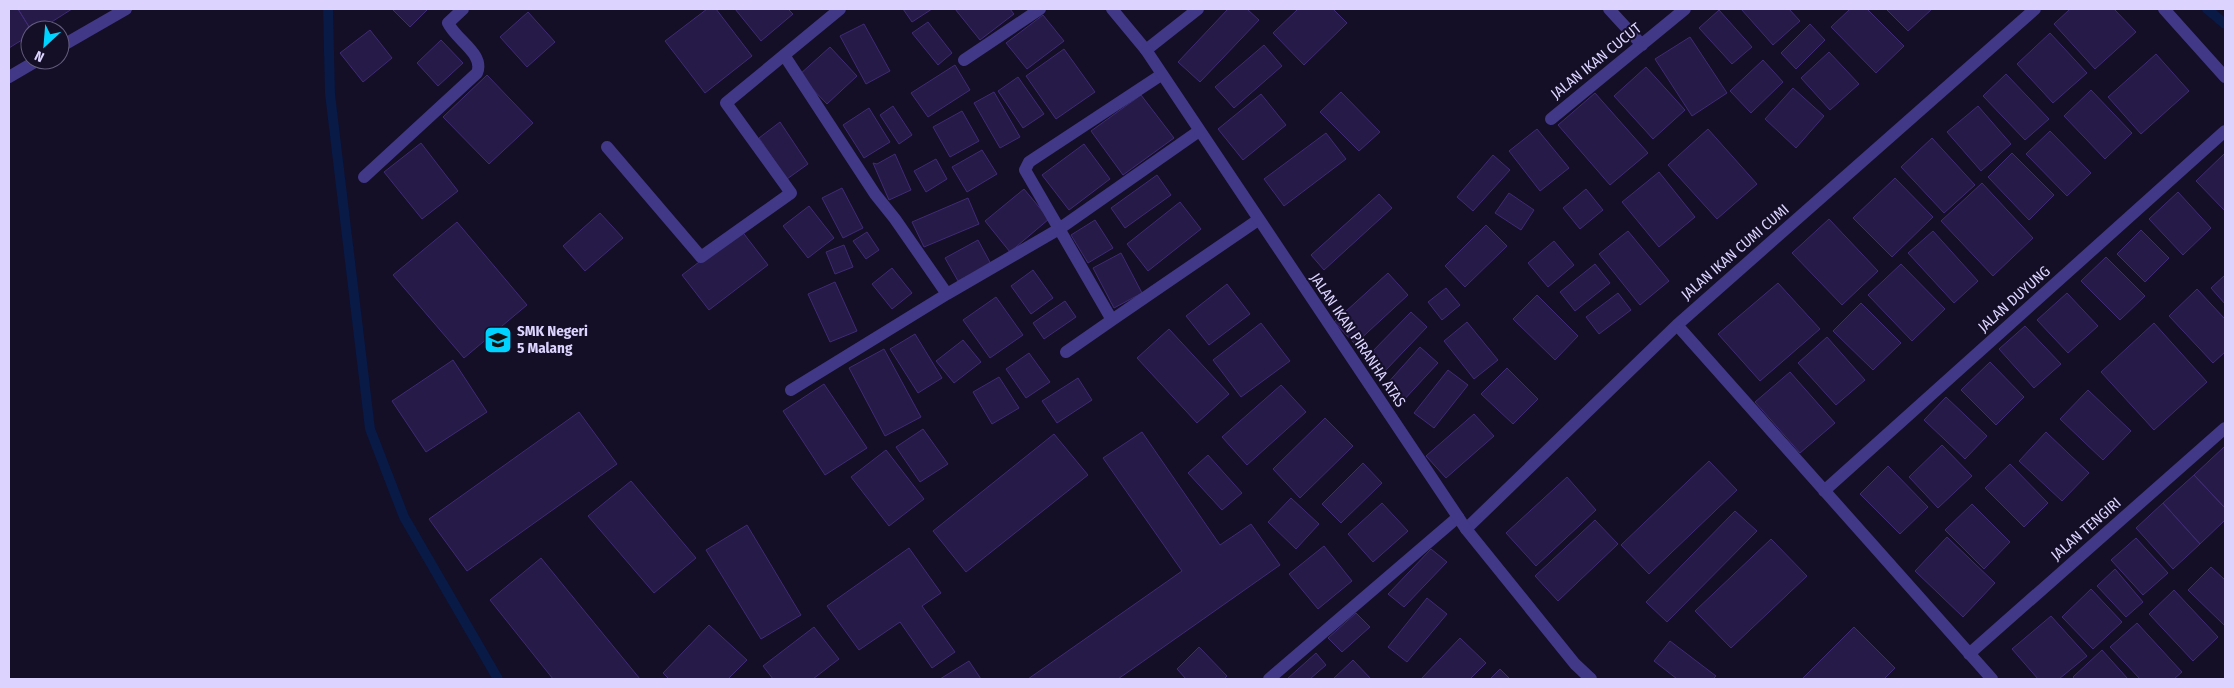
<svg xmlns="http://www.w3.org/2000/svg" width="2234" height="688" viewBox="0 0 2234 688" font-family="'Fira Sans Condensed',sans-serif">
  <rect width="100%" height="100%" fill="#140e26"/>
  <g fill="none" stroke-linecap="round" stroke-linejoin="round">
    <path stroke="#081a45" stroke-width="10" d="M328,9L330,94L370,429L404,517L498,679
      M2207,9L2225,24"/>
  </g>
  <path fill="#261a48" stroke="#3f2b75" d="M9,9H18L31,30L30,35L9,48Z
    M18,9H72L39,30H31Z
    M392,9H428L410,27Z
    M707,9H716L752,56L705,93L665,41Z
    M735,9H788L793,14L761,41Z
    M903,9H932L912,22Z
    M955,9H1010L1014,14L980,40Z
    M1228,9H1247L1259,20L1200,82L1178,62Z
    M1298,9H1333L1347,23L1304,65L1273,33Z
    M1741,9H1789L1800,21L1773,45Z
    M1850,9H1867L1904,46L1876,73L1831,27Z
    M1886,9H1932L1908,31Z
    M2070,9H2114L2136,32L2095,69L2054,24Z
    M1719,10L1752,47L1732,64L1699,28Z
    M528,12L555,42L527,67L500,37Z
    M1043,15L1064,41L1027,69L1006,43Z
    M928,22L952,53L938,65L912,33Z
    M864,24L890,71L866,84L840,36Z
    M1810,24L1825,40L1796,69L1781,53Z
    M370,30L392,58L363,82L340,53Z
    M2050,33L2087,73L2053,103L2017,64Z
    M1690,37L1727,93L1692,116L1655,59Z
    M441,40L463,63L438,86L417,63Z
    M1264,45L1282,66L1234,108L1215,87Z
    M830,47L857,76L827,104L799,75Z
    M1064,49L1095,92L1056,119L1026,76Z
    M1829,52L1859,84L1830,110L1801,78Z
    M2156,54L2189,91L2141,134L2108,97Z
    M1763,60L1783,82L1751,113L1730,91Z
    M955,65L970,90L928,117L911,93Z
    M1646,67L1685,110L1653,139L1614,96Z
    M2006,74L2049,119L2025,140L1983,96Z
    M487,75L533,123L489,164L443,117Z
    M1018,77L1044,114L1023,128L998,91Z
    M1793,88L1824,116L1796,148L1765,119Z
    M2091,90L2132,133L2105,159L2064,116Z
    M994,92L1020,137L1000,148L974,103Z
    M1341,92L1380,132L1359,151L1320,112Z
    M1595,93L1648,153L1610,185L1558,125Z
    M1261,94L1286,125L1243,160L1218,129Z
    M1141,95L1174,138L1123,175L1091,131Z
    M893,106L912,135L899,144L880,115Z
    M1978,106L2011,144L1981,171L1947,132Z
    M869,108L890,142L864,158L843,125Z
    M962,111L979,141L950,157L933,127Z
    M780,122L808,164L787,179L759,138Z
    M1537,129L1569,168L1540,191L1509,151Z
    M1708,129L1757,184L1717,219L1668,165Z
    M2050,131L2091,173L2067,196L2026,154Z
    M1326,133L1346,159L1284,206L1264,179Z
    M1932,138L1975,185L1944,213L1901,167Z
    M421,143L458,191L422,219L384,172Z
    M1084,144L1110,179L1069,210L1042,175Z
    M982,150L997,174L967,192L952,167Z
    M2012,153L2054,195L2029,220L1988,177Z
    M2225,153V211L2196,181Z
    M895,154L911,190L889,200L873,163L877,164Z
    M1493,155L1510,170L1473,211L1457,197Z
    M936,159L947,179L926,192L914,171Z
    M1659,172L1695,217L1659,247L1622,202Z
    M1157,175L1171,195L1125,228L1111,208Z
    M1895,178L1933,217L1892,257L1853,218Z
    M1982,183L2033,238L1993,276L1941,221Z
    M842,188L863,228L843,238L822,198Z
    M1024,189L1049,219L1010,252L985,221Z
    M1586,189L1603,210L1580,229L1563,208Z
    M2178,192L2211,228L2183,255L2149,219Z
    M1509,193L1534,210L1521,230L1495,213Z
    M1379,194L1392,208L1324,270L1311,255Z
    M968,198L979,224L924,247L912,222Z
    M1180,202L1201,229L1148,271L1127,244Z
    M809,206L834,238L808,258L783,226Z
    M600,213L623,238L585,271L563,246Z
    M1829,219L1878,271L1842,305L1792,253Z
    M1095,220L1113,248L1088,263L1071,235Z
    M457,222L527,305L464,358L393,275Z
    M1486,225L1507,246L1465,287L1445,266Z
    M741,230L768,265L709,310L682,275Z
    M2141,230L2169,258L2145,282L2117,254Z
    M1628,231L1669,281L1640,305L1599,254Z
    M1933,231L1978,281L1954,303L1908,253Z
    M867,232L879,250L866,259L853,241Z
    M978,240L991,264L958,281L945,258Z
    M1554,241L1574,265L1548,287L1528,263Z
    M844,245L853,267L835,274L826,252Z
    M1121,253L1142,293L1114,308L1093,268Z
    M2106,257L2145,296L2120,320L2081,281Z
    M1595,264L1610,283L1575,311L1560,292Z
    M1901,264L1945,309L1912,341L1868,295Z
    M892,268L912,293L892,309L872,284Z
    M1033,270L1053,298L1031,314L1011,286Z
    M1388,273L1408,295L1355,344L1334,322Z
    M2225,275V304L2211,288Z
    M835,282L857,331L830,342L808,294Z
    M1778,283L1820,329L1760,381L1718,334Z
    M1227,284L1250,314L1209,345L1186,316Z
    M1446,288L1460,305L1442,320L1428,302Z
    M2197,289L2225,319V352L2213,363L2169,316Z
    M1618,293L1631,310L1599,334L1586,317Z
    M2067,293L2098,326L2068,353L2037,320Z
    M1537,295L1578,336L1555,360L1513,319Z
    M996,297L1023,335L990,358L963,320Z
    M1065,301L1076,317L1044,339L1033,323Z
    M1861,303L1901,343L1873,370L1833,331Z
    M1411,312L1427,327L1384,372L1368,356Z
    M1467,322L1498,360L1474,379L1444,341Z
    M1261,323L1290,361L1241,397L1213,360Z
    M2154,323L2207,382L2154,430L2101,372Z
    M2025,326L2061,364L2034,388L1999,349Z
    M1169,329L1229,394L1197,423L1137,358Z
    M915,334L942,378L918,393L890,349Z
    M1827,337L1865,380L1836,405L1798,363Z
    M963,340L981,362L954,383L936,361Z
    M1420,347L1438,363L1402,402L1385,386Z
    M884,349L921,417L885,436L849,368Z
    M1029,353L1050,382L1026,398L1006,369Z
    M453,360L487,412L426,452L392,401Z
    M1990,362L2024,397L1996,425L1961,390Z
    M1507,368L1538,399L1513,424L1481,394Z
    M1448,370L1468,385L1434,428L1414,413Z
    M1790,372L1835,423L1800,453L1755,402Z
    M999,377L1019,408L992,424L973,392Z
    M1078,378L1092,400L1057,423L1042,401Z
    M824,384L867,448L825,475L783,411Z
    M1281,385L1306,412L1247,465L1222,437Z
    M2088,390L2131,431L2103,460L2060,419Z
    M1946,397L1987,436L1965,459L1924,420Z
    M579,412L617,464L467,571L429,519Z
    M1474,414L1494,436L1446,478L1426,456Z
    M1325,418L1353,446L1300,498L1273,469Z
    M923,429L948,464L920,482L896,447Z
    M1142,432L1220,545L1251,524L1280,565L1118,679H1028L1182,571L1103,458Z
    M2046,432L2089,473L2062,501L2019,461Z
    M1054,434L1088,475L966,572L933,531Z
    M1942,445L1972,476L1938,508L1909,477Z
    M2224,447L2225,449V508L2194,475Z
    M886,450L924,499L889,526L851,477Z
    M1208,455L1242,493L1222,510L1188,473Z
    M1709,461L1737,490L1649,574L1621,545Z
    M1363,463L1382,483L1341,523L1322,504Z
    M2010,464L2048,503L2024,527L1985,488Z
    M1888,466L1928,507L1900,534L1860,494Z
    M2194,475L2225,508V520L2200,544L2163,503Z
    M1567,477L1596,510L1536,566L1506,533Z
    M631,481L696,558L654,593L588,516Z
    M1291,498L1319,524L1296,549L1268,522Z
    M1382,503L1408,531L1373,562L1348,534Z
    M2163,503L2200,544L2173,569L2136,528Z
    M1972,504L2010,542L1984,569L1945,530Z
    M1735,511L1757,531L1667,622L1646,602Z
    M1595,520L1618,544L1558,601L1535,576Z
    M747,525L801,615L761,639L706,550Z
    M1947,537L1995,583L1963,617L1915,571Z
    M2136,538L2168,573L2143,595L2111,560Z
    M1771,539L1807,576L1731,648L1695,611Z
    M1324,546L1352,581L1318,609L1289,574Z
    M909,548L941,593L922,606L955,652L932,668L900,622L859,650L827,606Z
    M1431,549L1447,562L1404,607L1388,594Z
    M541,558L640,679H553L490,600Z
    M2211,567L2225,580V626L2188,590Z
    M2115,569L2143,602L2126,617L2097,586Z
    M2091,589L2122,622L2093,649L2062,617Z
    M2174,590L2218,637L2193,661L2149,614Z
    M1427,598L1447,614L1407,662L1388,647Z
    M1356,613L1370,627L1342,652L1328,638Z
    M2051,616L2087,656L2059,679H2038L2012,649Z
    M2137,623L2182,672L2174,679H2140L2110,647Z
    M709,625L747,660L728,679H669L663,673Z
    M814,627L839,659L813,679H773L763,666Z
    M1854,627L1895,668L1884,679H1802Z
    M1460,638L1486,663L1470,679H1421Z
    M1670,641L1716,676L1713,679H1677L1654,661Z
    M1199,647L1227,676L1224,679H1186L1177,669Z
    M2102,650L2128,679H2075L2073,677Z
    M1316,653L1326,665L1310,679H1287Z
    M1353,660L1371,679H1333Z
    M969,661L981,679H940Z
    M1500,669L1510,679H1490Z"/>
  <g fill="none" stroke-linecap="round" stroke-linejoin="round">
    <path stroke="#413887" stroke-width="12" d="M1609,9L1642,45
      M2164,9L2225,77
      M60,47L126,9
      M1146,50L1198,9
      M784,55L875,194L895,219L947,294
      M964,60L1040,9
      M1161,75L1035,158L1029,162L1025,170L1112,320L1258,220
      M9,77L38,60
      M1551,119L1685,9
      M607,147L701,257L791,193L726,103L840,9
      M364,177L477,73C485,54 456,40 448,23L463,9
      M1677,325L1992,679
      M1066,352L1112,320
      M791,390L947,294L1059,229L1199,131
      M1824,491L2225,131
      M1466,529L1677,325L2035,9
      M1969,654L2225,428
      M1269,679L1458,517"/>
    <path stroke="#413887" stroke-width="12" d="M1112,9L1146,50L1466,529L1575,664L1591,679"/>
  </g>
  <defs>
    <symbol id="school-square" viewBox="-11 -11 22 22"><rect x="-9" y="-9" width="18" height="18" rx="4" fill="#00d3ff" stroke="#140e26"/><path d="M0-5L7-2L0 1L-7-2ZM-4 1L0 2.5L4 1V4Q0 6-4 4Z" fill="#111"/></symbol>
  </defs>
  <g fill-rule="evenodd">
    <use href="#school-square" x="482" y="324" width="32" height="32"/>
  </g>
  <g text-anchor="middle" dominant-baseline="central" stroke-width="4" stroke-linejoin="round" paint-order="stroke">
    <g font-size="15" fill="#dcd4ff" stroke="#140e26">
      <text transform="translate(1596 61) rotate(-39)">JALAN IKAN CUCUT</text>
      <text transform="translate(1735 252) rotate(-41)">JALAN IKAN CUMI CUMI</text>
      <text transform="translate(2014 299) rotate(-42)">JALAN DUYUNG</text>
      <text transform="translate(1358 340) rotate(56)">JALAN IKAN PIRANHA ATAS</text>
      <text transform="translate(2086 529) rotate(-41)">JALAN TENGIRI</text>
    </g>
    <g font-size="15" font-weight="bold" fill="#dcd4ff" stroke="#140e26" text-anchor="start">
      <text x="517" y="331">SMK Negeri<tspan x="517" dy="17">5 Malang</tspan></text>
    </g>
  </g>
  <rect width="2234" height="688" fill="none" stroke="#dcd4ff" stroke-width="20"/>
  <g transform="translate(45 45) rotate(206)"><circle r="24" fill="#140e26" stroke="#645d7d"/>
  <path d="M0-4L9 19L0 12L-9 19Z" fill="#00d3ff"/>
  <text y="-8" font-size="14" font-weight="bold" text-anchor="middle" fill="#dcd4ff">N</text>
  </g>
</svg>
